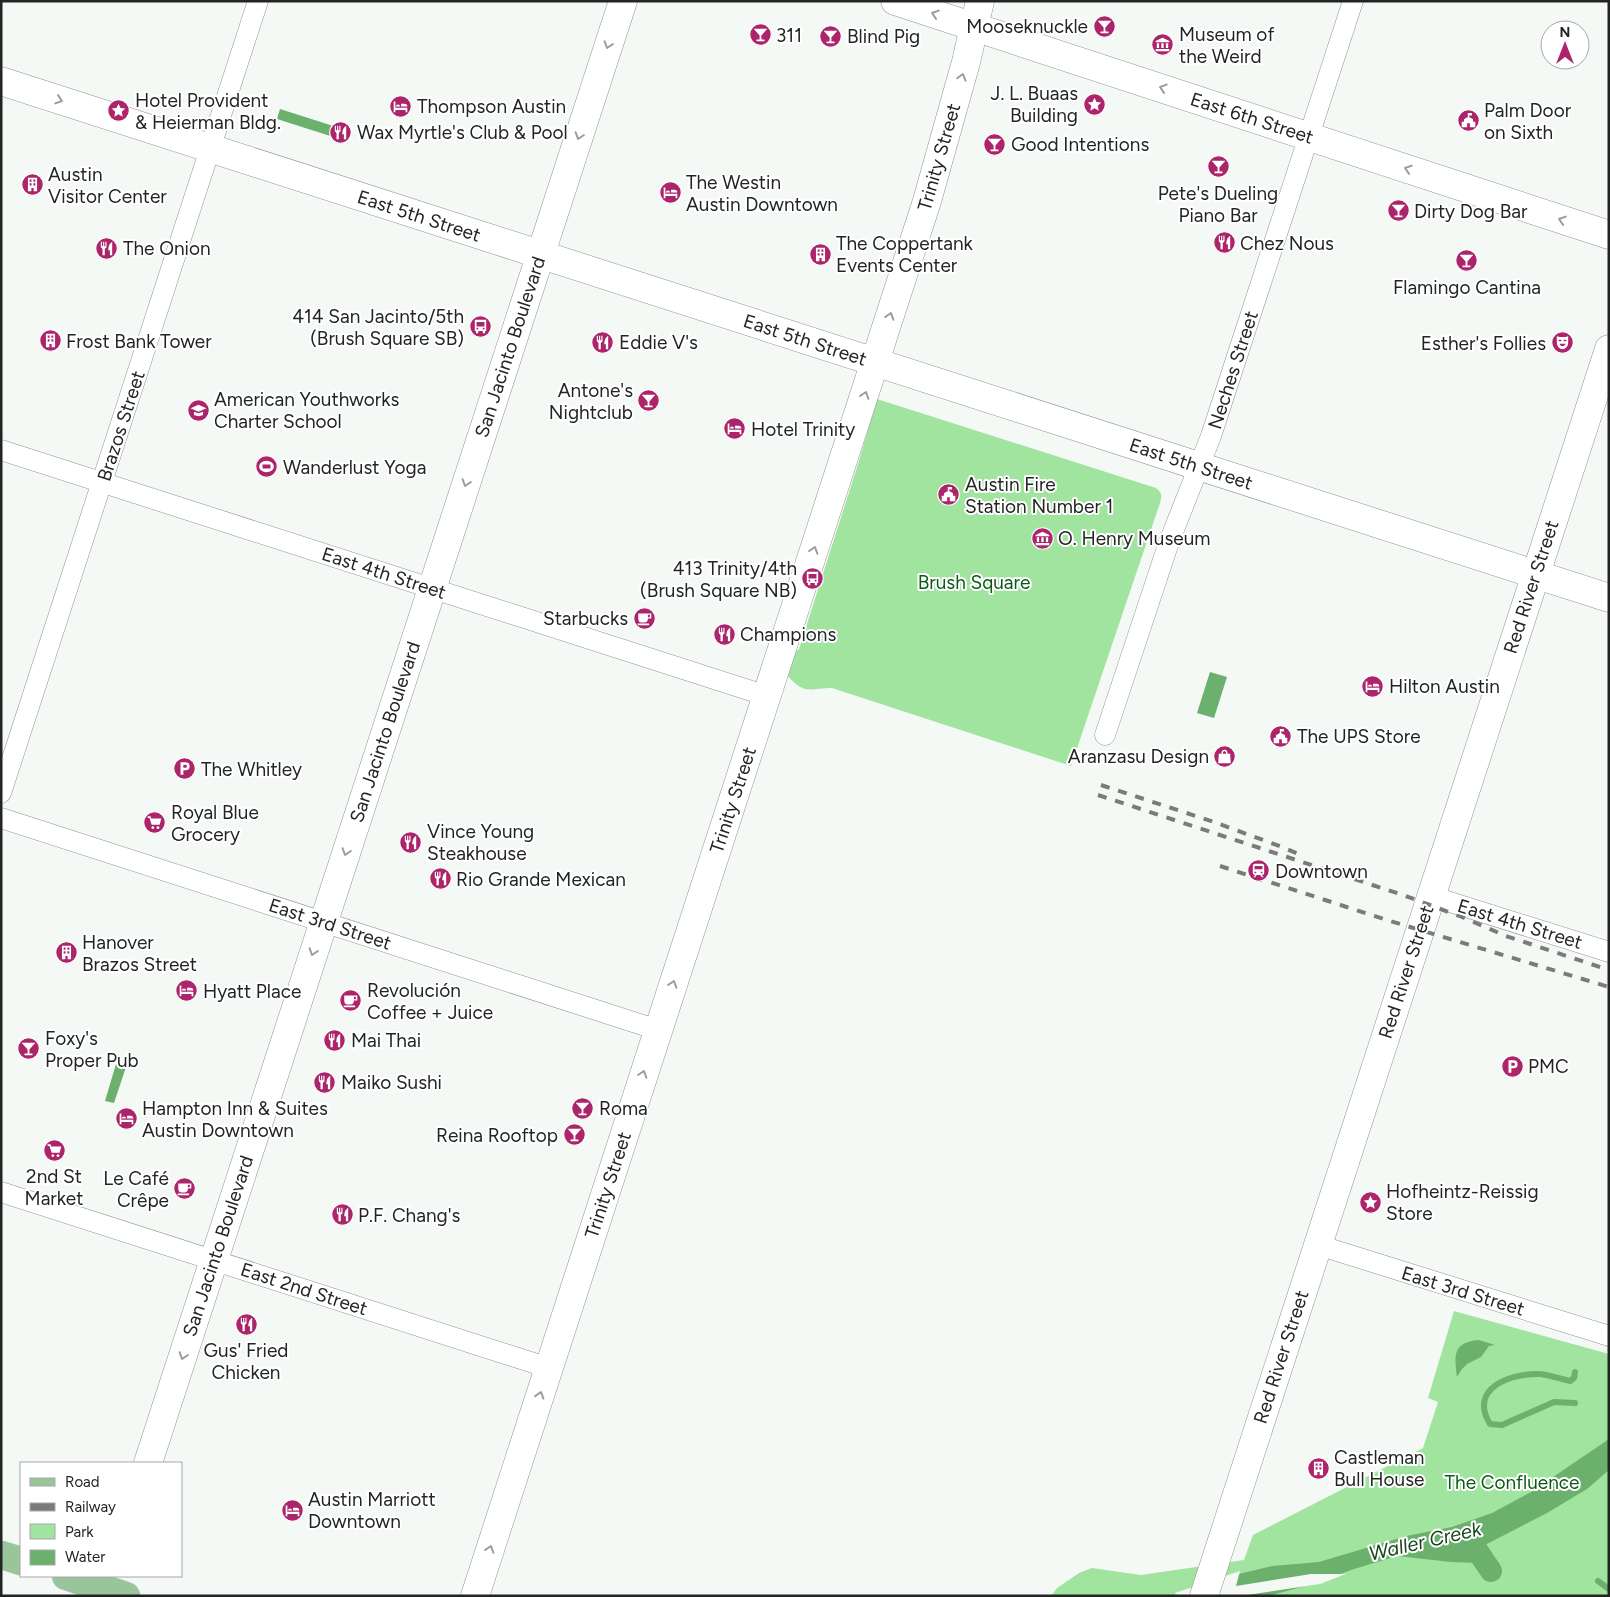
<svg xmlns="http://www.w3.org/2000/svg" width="1610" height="1597" viewBox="0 0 1610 1597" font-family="Figtree,sans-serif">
  <rect width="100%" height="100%" fill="#f5f9f5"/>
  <path fill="#a0e4a0" d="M877,399L1156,488C1162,492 1162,496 1160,503L1071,766L832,688C810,688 805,696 787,675L788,658L799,649L859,461Z
    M1454,1311L1609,1354V1596H1051L1057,1588L1079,1573L1092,1568L1141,1575L1244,1560L1253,1535L1423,1448L1438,1402L1428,1398Z"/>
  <path fill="#6cb06d" d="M280,109L349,131L346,141L277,119Z
    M1210,672L1227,677L1214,718L1197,713Z
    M116,1064L126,1067L114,1103L105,1101Z
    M1479,1340L1495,1345L1489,1346L1481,1357L1467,1364L1462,1369L1457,1377C1454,1355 1453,1342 1479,1340Z
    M1609,1439V1470L1587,1489L1547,1513L1485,1545L1486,1555L1479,1563L1451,1562L1397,1556L1354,1569L1313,1584L1268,1596H1175L1239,1574L1272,1566L1319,1562L1406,1536L1452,1527L1492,1513L1531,1492Z"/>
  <path fill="#f5f9f5" d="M1240,1571L1236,1586L1311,1574H1346L1320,1584L1241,1596H1176L1175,1593Z"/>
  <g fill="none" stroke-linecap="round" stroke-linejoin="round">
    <path stroke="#6cb06d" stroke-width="6" d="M1575,1403L1554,1402L1502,1425L1490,1424C1468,1388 1511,1373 1540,1374C1550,1375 1560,1379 1570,1381L1574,1378L1575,1372
      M1598,1581L1609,1589"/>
    <path stroke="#6cb06d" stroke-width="22" d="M1466,1534L1491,1571"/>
    <defs>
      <path id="minor" d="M1,450L767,696
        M1105,735L1169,542L1211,436L1353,1
        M1,793L258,1
        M1,818L658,1030
        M1431,896L1609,952
        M1,1192L549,1368
        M1318,1245L1609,1336"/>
      <path id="secondary" d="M895,1L1609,235
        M1,81L1609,598
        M148,1463L623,1
        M475,1596L927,201L966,62L980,1
        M1204,1596L1609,349"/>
      <path id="primary" d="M1,1555L21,1561
        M66,1576L126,1596"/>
    </defs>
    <use href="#minor" stroke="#919491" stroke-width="21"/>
    <use href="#secondary" stroke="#919491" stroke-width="29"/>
    <use href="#primary" stroke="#d3d3d3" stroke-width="29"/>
    <use href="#minor" stroke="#fff" stroke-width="20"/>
    <use href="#secondary" stroke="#fff" stroke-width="28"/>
    <use href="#primary" stroke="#98c59a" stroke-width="28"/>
    <path stroke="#7a7c7a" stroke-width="4" stroke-dasharray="9 9" stroke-linecap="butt" d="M1101,785L1214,822L1282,847L1303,856
      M1098,795L1403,895L1462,917L1506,936L1609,970
      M1220,866L1387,920L1609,987"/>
  </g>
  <defs><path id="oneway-chevron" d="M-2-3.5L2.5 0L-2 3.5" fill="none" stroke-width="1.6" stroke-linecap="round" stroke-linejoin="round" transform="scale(1.25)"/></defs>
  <g stroke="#9c9c9c">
    <use href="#oneway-chevron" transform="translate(935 14) rotate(-162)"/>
    <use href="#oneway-chevron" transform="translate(608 45) rotate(108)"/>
    <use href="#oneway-chevron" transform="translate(962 77) rotate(-74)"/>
    <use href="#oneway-chevron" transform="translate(1163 88) rotate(-162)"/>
    <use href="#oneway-chevron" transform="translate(59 100) rotate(18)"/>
    <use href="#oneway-chevron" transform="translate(579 136) rotate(108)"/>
    <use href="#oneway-chevron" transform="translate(1408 169) rotate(-162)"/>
    <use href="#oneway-chevron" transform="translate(1562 220) rotate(-162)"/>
    <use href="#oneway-chevron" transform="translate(890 316) rotate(-72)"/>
    <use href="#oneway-chevron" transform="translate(865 395) rotate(-72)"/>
    <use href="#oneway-chevron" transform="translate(466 483) rotate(108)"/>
    <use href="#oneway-chevron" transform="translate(814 550) rotate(-72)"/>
    <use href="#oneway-chevron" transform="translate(346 852) rotate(108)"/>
    <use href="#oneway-chevron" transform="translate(313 952) rotate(108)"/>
    <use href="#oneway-chevron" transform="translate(673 984) rotate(-72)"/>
    <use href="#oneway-chevron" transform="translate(643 1074) rotate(-72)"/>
    <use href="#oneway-chevron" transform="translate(183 1356) rotate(108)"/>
    <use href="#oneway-chevron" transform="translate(540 1395) rotate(-73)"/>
    <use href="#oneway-chevron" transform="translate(490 1549) rotate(-72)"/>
  </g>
  <defs>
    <symbol id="bar-disc" viewBox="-11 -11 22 22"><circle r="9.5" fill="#ac256b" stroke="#fff"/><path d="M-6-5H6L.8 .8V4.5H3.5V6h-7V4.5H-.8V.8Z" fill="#fff"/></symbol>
    <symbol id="museum-disc" viewBox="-11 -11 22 22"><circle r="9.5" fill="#ac256b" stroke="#fff"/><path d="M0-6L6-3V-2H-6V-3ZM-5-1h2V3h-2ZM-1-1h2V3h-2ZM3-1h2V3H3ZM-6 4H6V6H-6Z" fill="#fff"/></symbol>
    <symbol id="sight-disc" viewBox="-11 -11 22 22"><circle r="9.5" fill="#ac256b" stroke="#fff"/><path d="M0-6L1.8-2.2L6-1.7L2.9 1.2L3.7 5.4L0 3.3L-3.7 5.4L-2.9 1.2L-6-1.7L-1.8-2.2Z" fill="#fff"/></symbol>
    <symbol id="hotel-disc" viewBox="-11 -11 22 22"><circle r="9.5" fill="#ac256b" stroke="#fff"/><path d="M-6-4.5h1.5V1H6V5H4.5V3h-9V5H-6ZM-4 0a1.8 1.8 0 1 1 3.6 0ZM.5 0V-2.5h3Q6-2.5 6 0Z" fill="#fff"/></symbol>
    <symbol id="civic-disc" viewBox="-11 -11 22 22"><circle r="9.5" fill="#ac256b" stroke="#fff"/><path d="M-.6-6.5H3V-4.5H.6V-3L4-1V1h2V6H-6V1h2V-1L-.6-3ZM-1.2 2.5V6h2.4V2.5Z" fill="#fff"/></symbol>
    <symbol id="restaurant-disc" viewBox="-11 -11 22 22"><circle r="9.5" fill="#ac256b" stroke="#fff"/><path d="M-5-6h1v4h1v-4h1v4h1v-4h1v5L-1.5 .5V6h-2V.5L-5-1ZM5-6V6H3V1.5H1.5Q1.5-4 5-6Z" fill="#fff"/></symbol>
    <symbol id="building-disc" viewBox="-11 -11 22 22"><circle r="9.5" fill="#ac256b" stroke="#fff"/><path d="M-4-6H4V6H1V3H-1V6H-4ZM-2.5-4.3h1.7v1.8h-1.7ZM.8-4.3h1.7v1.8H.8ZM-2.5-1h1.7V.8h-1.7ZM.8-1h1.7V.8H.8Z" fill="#fff"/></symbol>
    <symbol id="bus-disc" viewBox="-11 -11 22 22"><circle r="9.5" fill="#ac256b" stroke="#fff"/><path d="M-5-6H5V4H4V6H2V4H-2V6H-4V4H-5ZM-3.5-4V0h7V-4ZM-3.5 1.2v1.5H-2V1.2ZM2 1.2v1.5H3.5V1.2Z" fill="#fff"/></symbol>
    <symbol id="theatre-disc" viewBox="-11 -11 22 22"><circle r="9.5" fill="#ac256b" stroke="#fff"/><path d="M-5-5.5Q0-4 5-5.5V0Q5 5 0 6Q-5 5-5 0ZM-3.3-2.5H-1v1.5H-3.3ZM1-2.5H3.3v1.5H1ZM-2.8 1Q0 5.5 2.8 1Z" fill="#fff"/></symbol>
    <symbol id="school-disc" viewBox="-11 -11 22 22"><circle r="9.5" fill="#ac256b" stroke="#fff"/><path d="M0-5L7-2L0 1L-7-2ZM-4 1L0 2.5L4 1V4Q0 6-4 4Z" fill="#fff"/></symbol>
    <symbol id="stadium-disc" viewBox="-11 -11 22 22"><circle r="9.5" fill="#ac256b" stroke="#fff"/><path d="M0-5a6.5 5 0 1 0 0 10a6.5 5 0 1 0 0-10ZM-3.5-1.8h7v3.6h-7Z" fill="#fff"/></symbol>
    <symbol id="cafe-disc" viewBox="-11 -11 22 22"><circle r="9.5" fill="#ac256b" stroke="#fff"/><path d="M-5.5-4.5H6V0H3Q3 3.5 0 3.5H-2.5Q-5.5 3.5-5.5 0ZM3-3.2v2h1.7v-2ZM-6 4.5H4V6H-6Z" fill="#fff"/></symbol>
    <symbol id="shop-disc" viewBox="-11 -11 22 22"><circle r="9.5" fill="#ac256b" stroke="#fff"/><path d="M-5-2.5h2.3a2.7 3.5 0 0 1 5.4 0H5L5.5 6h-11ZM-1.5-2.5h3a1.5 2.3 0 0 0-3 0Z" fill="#fff"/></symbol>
    <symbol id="parking-disc" viewBox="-11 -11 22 22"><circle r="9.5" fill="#ac256b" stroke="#fff"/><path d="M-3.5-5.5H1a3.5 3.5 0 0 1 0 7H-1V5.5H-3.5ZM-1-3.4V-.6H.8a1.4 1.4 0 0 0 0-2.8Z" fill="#fff"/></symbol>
    <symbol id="supermarket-disc" viewBox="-11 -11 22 22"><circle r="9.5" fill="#ac256b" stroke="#fff"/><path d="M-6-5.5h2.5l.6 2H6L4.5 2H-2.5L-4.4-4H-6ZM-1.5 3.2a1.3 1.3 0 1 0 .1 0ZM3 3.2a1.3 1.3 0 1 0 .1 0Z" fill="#fff"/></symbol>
    <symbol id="station-disc" viewBox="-11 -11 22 22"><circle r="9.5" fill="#ac256b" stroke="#fff"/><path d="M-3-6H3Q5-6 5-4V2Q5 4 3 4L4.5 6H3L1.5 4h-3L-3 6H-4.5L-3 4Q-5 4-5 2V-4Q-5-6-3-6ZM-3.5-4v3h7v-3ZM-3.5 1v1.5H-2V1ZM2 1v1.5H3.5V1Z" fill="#fff"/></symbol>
  </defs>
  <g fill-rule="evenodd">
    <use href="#bar-disc" x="1092" y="14" width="25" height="25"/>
    <use href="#bar-disc" x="748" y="22" width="25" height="25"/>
    <use href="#bar-disc" x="818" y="24" width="25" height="25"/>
    <use href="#museum-disc" x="1150" y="32" width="25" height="25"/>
    <use href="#sight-disc" x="1082" y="92" width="25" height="25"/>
    <use href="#hotel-disc" x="388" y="94" width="25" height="25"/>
    <use href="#sight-disc" x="106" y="98" width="25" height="25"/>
    <use href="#civic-disc" x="1456" y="108" width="25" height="25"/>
    <use href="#restaurant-disc" x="328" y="120" width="25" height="25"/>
    <use href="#bar-disc" x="982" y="132" width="25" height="25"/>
    <use href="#bar-disc" x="1206" y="154" width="25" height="25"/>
    <use href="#building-disc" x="20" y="172" width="25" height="25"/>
    <use href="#hotel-disc" x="658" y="180" width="25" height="25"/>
    <use href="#bar-disc" x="1386" y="198" width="25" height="25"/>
    <use href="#restaurant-disc" x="1212" y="230" width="25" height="25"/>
    <use href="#restaurant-disc" x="94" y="236" width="25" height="25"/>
    <use href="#building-disc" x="808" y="242" width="25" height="25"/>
    <use href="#bar-disc" x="1454" y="248" width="25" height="25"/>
    <use href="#bus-disc" x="468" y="314" width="25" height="25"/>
    <use href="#building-disc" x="38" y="328" width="25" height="25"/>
    <use href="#restaurant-disc" x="590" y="330" width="25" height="25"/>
    <use href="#theatre-disc" x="1550" y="330" width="25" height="25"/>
    <use href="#bar-disc" x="636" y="388" width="25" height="25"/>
    <use href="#school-disc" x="186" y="398" width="25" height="25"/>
    <use href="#hotel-disc" x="722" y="416" width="25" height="25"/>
    <use href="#stadium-disc" x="254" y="454" width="25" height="25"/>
    <use href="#civic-disc" x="936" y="482" width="25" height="25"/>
    <use href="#museum-disc" x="1030" y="526" width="25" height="25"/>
    <use href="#bus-disc" x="800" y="566" width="25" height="25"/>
    <use href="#cafe-disc" x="632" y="606" width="25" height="25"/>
    <use href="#restaurant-disc" x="712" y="622" width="25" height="25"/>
    <use href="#hotel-disc" x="1360" y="674" width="25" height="25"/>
    <use href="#civic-disc" x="1268" y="724" width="25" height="25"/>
    <use href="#shop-disc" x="1212" y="744" width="25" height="25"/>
    <use href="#parking-disc" x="172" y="756" width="25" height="25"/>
    <use href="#supermarket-disc" x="142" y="810" width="25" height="25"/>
    <use href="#restaurant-disc" x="398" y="830" width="25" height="25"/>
    <use href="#station-disc" x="1246" y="858" width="25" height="25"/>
    <use href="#restaurant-disc" x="428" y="866" width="25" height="25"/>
    <use href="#building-disc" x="54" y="940" width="25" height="25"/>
    <use href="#hotel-disc" x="174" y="978" width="25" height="25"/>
    <use href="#cafe-disc" x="338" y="988" width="25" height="25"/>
    <use href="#restaurant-disc" x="322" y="1028" width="25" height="25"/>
    <use href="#bar-disc" x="16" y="1036" width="25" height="25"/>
    <use href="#parking-disc" x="1500" y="1054" width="25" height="25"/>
    <use href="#restaurant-disc" x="312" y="1070" width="25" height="25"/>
    <use href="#bar-disc" x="570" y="1096" width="25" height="25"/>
    <use href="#hotel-disc" x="114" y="1106" width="25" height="25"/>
    <use href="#bar-disc" x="562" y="1122" width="25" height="25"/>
    <use href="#supermarket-disc" x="42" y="1138" width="25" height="25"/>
    <use href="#cafe-disc" x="172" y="1176" width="25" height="25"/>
    <use href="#sight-disc" x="1358" y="1190" width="25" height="25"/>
    <use href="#restaurant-disc" x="330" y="1202" width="25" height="25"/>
    <use href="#restaurant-disc" x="234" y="1312" width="25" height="25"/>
    <use href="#building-disc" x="1306" y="1456" width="25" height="25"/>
    <use href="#hotel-disc" x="280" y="1498" width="25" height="25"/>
  </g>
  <g text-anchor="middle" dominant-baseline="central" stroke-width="4" stroke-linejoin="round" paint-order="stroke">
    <g font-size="19" fill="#232423" stroke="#fff" text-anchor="start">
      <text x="1088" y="26" text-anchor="end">Mooseknuckle</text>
      <text x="1179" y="34">Museum of<tspan x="1179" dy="22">the Weird</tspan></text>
      <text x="776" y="35">311</text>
      <text x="847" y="36">Blind Pig</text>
      <text x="1078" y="93" text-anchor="end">J. L. Buaas<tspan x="1078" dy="22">Building</tspan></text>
      <text x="135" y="100">Hotel Provident<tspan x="135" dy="22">&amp; Heierman Bldg.</tspan></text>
      <text x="417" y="106">Thompson Austin</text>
      <text x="1484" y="110">Palm Door<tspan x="1484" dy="22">on Sixth</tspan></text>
      <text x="357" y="132">Wax Myrtle's Club &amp; Pool</text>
      <text x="1011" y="144">Good Intentions</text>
      <text x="48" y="174">Austin<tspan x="48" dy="22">Visitor Center</tspan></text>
      <text x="686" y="182">The Westin<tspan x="686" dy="22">Austin Downtown</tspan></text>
      <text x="1218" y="193" text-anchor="middle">Pete's Dueling<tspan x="1218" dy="22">Piano Bar</tspan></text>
      <text x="1414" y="211">Dirty Dog Bar</text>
      <text x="836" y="243">The Coppertank<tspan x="836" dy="22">Events Center</tspan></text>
      <text x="1240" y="243">Chez Nous</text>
      <text x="123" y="248">The Onion</text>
      <text x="1467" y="287" text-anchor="middle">Flamingo Cantina</text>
      <text x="464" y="316" text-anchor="end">414 San Jacinto/5th<tspan x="464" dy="22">(Brush Square SB)</tspan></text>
      <text x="66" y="341">Frost Bank Tower</text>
      <text x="619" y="342">Eddie V's</text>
      <text x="1546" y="343" text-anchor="end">Esther's Follies</text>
      <text x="633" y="390" text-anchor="end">Antone's<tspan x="633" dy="22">Nightclub</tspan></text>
      <text x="214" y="399">American Youthworks<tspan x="214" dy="22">Charter School</tspan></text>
      <text x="751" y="429">Hotel Trinity</text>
      <text x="283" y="467">Wanderlust Yoga</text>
      <text x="965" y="484">Austin Fire<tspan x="965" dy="22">Station Number 1</tspan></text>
      <text x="1058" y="538">O. Henry Museum</text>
      <text x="797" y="568" text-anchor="end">413 Trinity/4th<tspan x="797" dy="22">(Brush Square NB)</tspan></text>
      <text x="628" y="618" text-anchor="end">Starbucks</text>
      <text x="740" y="634">Champions</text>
      <text x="1389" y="686">Hilton Austin</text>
      <text x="1297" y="736">The UPS Store</text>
      <text x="1209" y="756" text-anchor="end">Aranzasu Design</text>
      <text x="201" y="769">The Whitley</text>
      <text x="171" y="812">Royal Blue<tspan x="171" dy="22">Grocery</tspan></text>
      <text x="427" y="831">Vince Young<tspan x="427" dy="22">Steakhouse</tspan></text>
      <text x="1275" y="871">Downtown</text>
      <text x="456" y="879">Rio Grande Mexican</text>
      <text x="82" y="942">Hanover<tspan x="82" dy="22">Brazos Street</tspan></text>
      <text x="367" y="990">Revolución<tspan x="367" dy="22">Coffee + Juice</tspan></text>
      <text x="203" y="991">Hyatt Place</text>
      <text x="45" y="1038">Foxy's<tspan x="45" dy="22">Proper Pub</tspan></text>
      <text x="351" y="1040">Mai Thai</text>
      <text x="1528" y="1066">PMC</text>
      <text x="341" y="1082">Maiko Sushi</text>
      <text x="142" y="1108">Hampton Inn &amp; Suites<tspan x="142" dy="22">Austin Downtown</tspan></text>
      <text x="599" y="1108">Roma</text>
      <text x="558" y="1135" text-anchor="end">Reina Rooftop</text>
      <text x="54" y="1176" text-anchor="middle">2nd St<tspan x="54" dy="22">Market</tspan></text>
      <text x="169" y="1178" text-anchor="end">Le Café<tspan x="169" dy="22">Crêpe</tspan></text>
      <text x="1386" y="1191">Hofheintz-Reissig<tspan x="1386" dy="22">Store</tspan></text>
      <text x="358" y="1215">P.F. Chang's</text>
      <text x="246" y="1350" text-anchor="middle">Gus' Fried<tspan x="246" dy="22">Chicken</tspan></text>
      <text x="1334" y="1457">Castleman<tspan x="1334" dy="22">Bull House</tspan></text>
      <text x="308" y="1499">Austin Marriott<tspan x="308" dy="22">Downtown</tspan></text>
    </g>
    <g font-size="19" fill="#232423" stroke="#fff">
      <text transform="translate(1252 118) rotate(18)">East 6th Street</text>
      <text transform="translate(939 157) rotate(-74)">Trinity Street</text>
      <text transform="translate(419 216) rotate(18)">East 5th Street</text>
      <text transform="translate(805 340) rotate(18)">East 5th Street</text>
      <text transform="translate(510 347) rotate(-72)">San Jacinto Boulevard</text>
      <text transform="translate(1233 370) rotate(-72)">Neches Street</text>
      <text transform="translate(121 426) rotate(-72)">Brazos Street</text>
      <text transform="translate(1191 464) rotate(18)">East 5th Street</text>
      <text transform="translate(384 573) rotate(18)">East 4th Street</text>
      <text transform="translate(1531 587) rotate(-72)">Red River Street</text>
      <text transform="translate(385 732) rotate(-72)">San Jacinto Boulevard</text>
      <text transform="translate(733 800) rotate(-72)">Trinity Street</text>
      <text transform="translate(330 924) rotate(18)">East 3rd Street</text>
      <text transform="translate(1520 924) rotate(17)">East 4th Street</text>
      <text transform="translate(1406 972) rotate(-72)">Red River Street</text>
      <text transform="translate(608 1185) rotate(-72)">Trinity Street</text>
      <text transform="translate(218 1246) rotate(-72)">San Jacinto Boulevard</text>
      <text transform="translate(304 1289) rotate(18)">East 2nd Street</text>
      <text transform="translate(1463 1291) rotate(17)">East 3rd Street</text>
      <text transform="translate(1281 1357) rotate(-72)">Red River Street</text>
    </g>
    <g font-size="19" fill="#0e5818" stroke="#fff">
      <text x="974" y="582">Brush Square</text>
      <text x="1512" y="1482">The Confluence</text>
    </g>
    <g font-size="20" font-style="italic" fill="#17461a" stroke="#fff">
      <text transform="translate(1425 1541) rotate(-13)">Waller Creek</text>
    </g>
  </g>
  <rect width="1610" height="1597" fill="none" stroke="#232423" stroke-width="5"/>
  <rect x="20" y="1462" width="162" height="115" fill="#ffffff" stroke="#a7a7a7"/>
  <rect x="30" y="1478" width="25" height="8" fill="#98c59a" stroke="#a7a7a7"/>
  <text x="65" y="1487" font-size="15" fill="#232423">Road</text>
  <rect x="30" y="1503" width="25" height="8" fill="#7a7c7a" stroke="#a7a7a7"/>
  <text x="65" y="1512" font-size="15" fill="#232423">Railway</text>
  <rect x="30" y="1524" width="25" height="15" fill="#a0e4a0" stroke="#a7a7a7"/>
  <text x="65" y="1537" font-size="15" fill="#232423">Park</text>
  <rect x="30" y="1550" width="25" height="15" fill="#6cb06d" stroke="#a7a7a7"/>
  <text x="65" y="1562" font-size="15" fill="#232423">Water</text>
  <g transform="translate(1565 45)"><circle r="24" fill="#ffffff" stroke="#a7a7a7"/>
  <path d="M0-4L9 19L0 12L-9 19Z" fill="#ac256b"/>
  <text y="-8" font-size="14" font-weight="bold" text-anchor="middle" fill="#232423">N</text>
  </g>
</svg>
